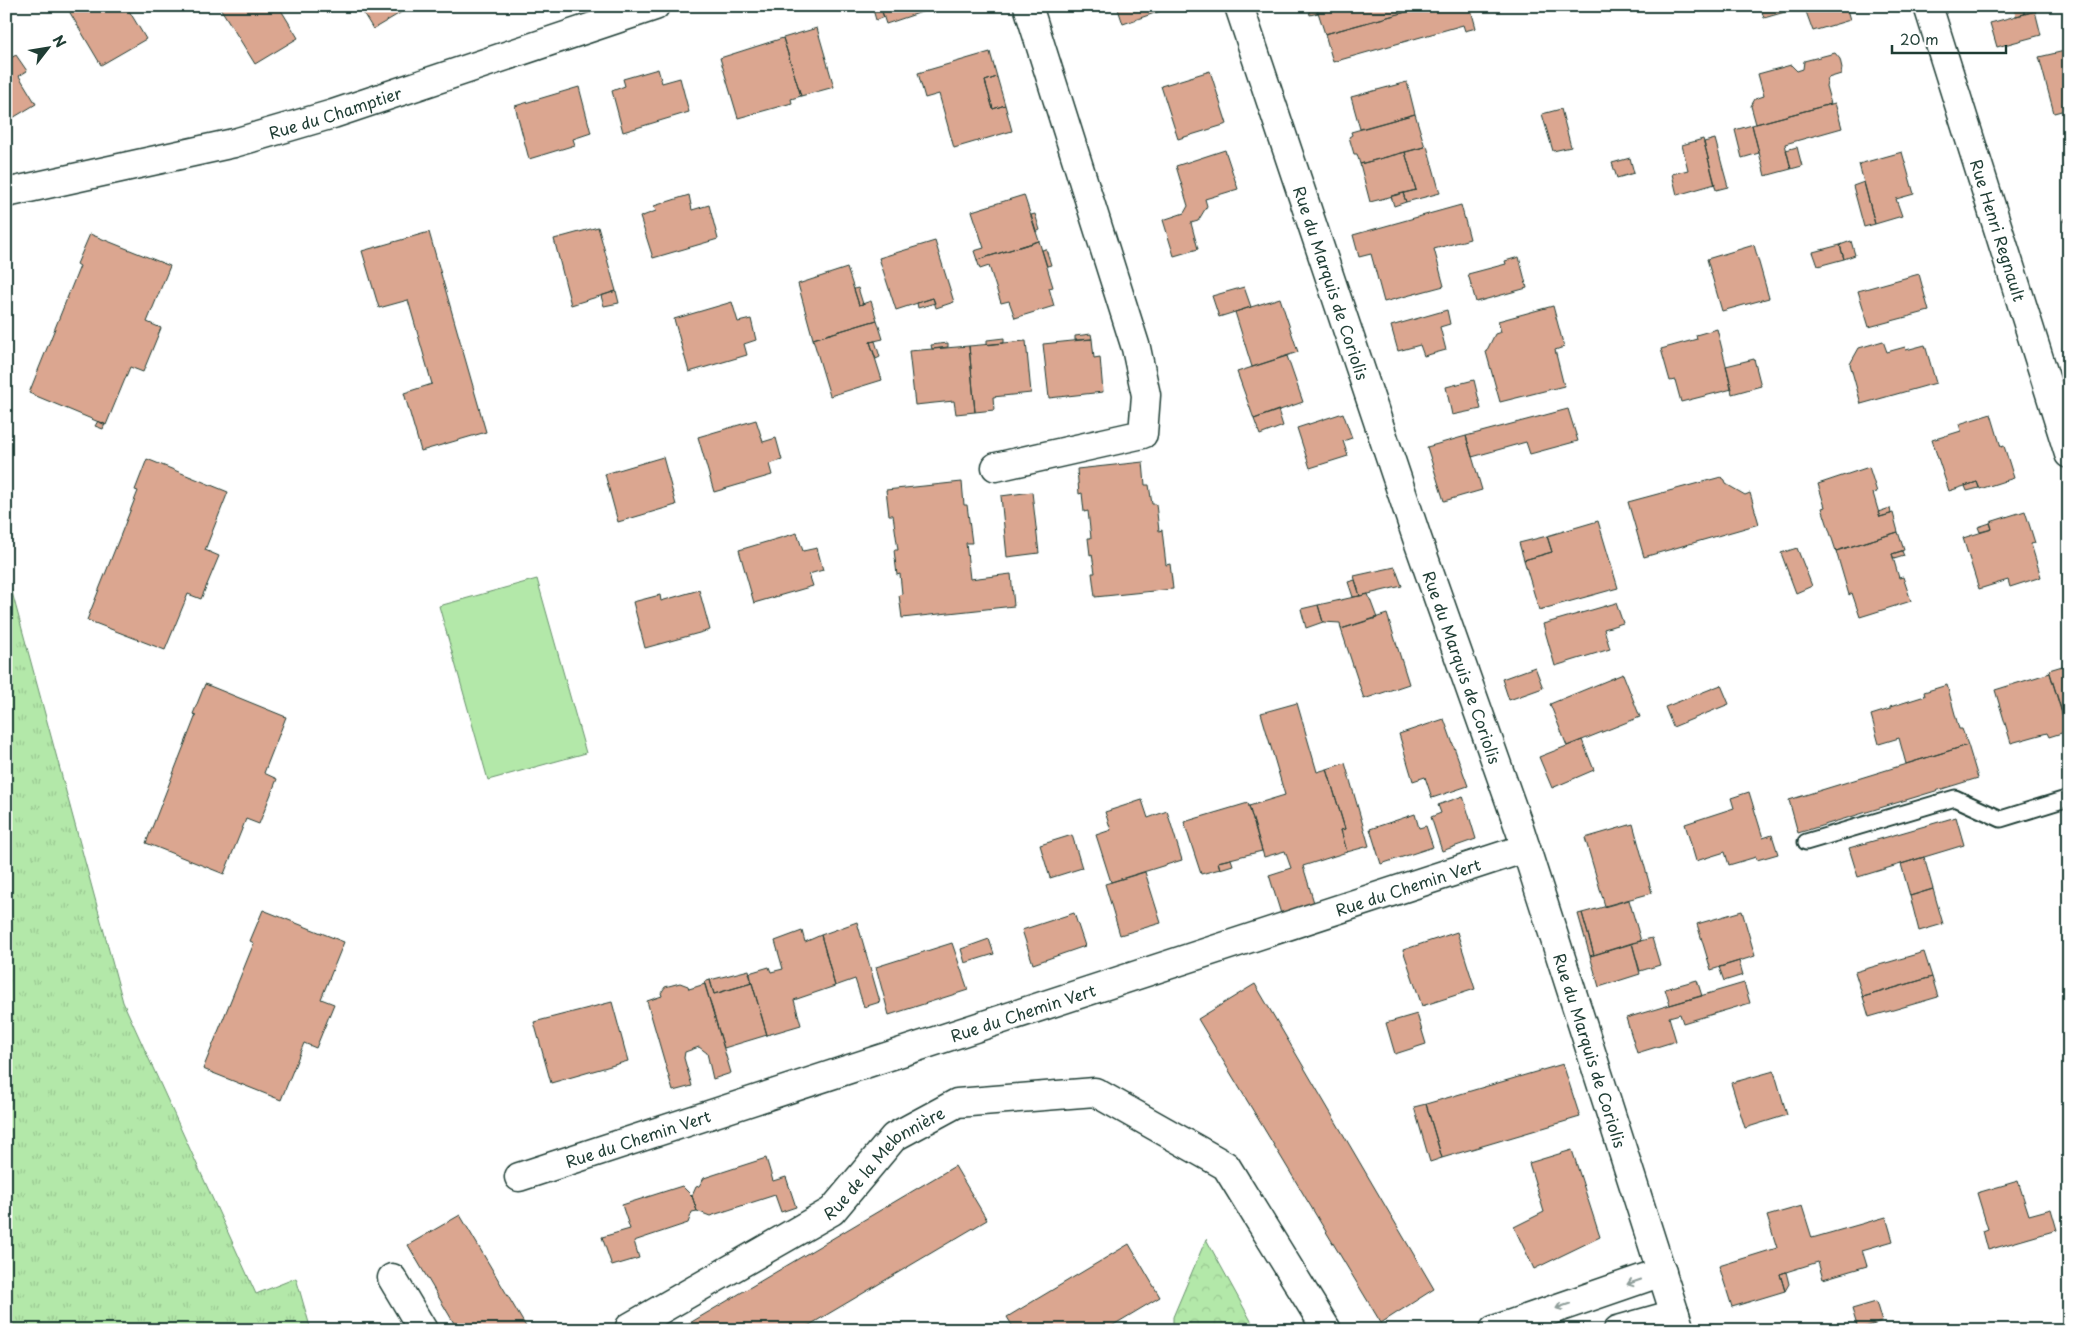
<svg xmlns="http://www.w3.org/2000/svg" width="2075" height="1336" viewBox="0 0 2075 1336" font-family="'Playpen Sans',sans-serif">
  <defs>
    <pattern id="grass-tufts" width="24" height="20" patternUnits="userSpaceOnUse" patternTransform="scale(1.25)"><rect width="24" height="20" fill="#b3e8a9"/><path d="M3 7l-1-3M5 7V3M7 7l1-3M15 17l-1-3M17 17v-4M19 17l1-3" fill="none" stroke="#9ac892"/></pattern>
    <pattern id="park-crowns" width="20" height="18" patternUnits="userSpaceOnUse" patternTransform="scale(1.25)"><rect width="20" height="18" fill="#b3e8a9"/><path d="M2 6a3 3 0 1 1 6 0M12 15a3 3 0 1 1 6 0" fill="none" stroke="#9ac892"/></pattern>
  </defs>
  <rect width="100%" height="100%" fill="#fff"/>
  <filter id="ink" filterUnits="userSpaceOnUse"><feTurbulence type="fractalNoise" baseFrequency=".02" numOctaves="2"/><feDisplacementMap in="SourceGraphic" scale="10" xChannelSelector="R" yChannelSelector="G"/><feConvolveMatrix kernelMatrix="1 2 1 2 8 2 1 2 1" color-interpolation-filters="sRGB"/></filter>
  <g filter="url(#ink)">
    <path fill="url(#grass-tufts)" stroke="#69926e" d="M6,570L123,1002L256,1294L296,1278L311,1330H6Z"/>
    <path fill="url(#park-crowns)" stroke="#69926e" d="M1206,1239L1256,1330H1173V1317Z"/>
    <path fill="#b3e8a9" stroke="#69926e" d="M537,579L586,753L488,780L439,606Z"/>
    <path fill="#dba690" stroke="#1f3d34" d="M66,6H132L128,9L146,39L101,65Z
      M219,6H287L281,10L298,38L255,64Z
      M359,6H412L373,29Z
      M872,6H880L884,17L876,20Z
      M880,6H934V8L886,24Z
      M1117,6H1168L1169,8L1123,24Z
      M1308,6H1316L1318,13L1310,15Z
      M1316,6H1428L1325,34Z
      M1428,6H1470L1476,28L1465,31L1463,25L1333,62L1325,34Z
      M1760,6H1806L1764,18Z
      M1816,6H1846L1850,20L1813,31L1805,9Z
      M2022,6L2025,14L2016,16L2014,7Z
      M2022,6H2053L2025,14Z
      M2035,11L2041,35L1997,47L1990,23Z
      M817,28L834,87L801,96L783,38Z
      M783,38L801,96L791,99L792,103L738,118L720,58Z
      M2069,50V109L2054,113L2039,57Z
      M990,52L997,77L985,81L993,109L1005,105L1012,131L954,148L939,94L925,98L918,73Z
      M1835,53L1840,59L1842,68L1841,74L1828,78L1826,86L1831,104L1756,124L1751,106L1755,99L1764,96L1758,74L1791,65L1797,71L1803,69L1804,61Z
      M6,55L9,59L16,55L27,71L19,76L36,104L6,122Z
      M658,69L662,83L680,78L689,112L623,132L612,91L625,86L623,79Z
      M1210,71L1227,124L1178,139L1161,86Z
      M997,77L1005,105L993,109L985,81Z
      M1407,82L1415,114L1360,129L1351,97Z
      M579,87L591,133L573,139L575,145L529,159L515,106Z
      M1835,103L1842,128L1785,144L1791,169L1765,176L1752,125Z
      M1561,109L1571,147L1553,151L1542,114Z
      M1415,114L1425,147L1360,164L1357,154H1354L1349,137L1352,135L1351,132Z
      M1752,125L1759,153L1742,158L1735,130Z
      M1703,139L1715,184L1677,195L1672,174L1688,170L1682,145Z
      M1715,139L1728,187L1716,190L1704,142Z
      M1427,146L1440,193L1406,202L1403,193L1416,190L1405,152Z
      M1797,147L1802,166L1791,169L1786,150Z
      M1225,150L1238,189L1205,199L1207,206L1198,221L1191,223L1198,249L1174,256L1163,220L1184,213L1188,206L1176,166Z
      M1405,152L1416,190L1370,202L1360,164Z
      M1902,152L1914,194L1896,199L1902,216L1875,224L1859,164Z
      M1630,158L1634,173L1617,178L1612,163Z
      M1864,182L1875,224L1864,227L1853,186Z
      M1403,193L1406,202L1394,206L1391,196Z
      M689,195L692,210L709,205L718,239L653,258L640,217L656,211L654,206Z
      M1024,195L1039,241L977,260L974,251L984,248L972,211Z
      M1461,205L1470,239L1434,249L1444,286L1384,302L1371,254L1359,257L1353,235Z
      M1035,214L1040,230L1036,232L1031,215Z
      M2069,217V235L2064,219Z
      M598,227L616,291L571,305L554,239Z
      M429,232L486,432L421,451L404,393L432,384L408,300L379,308L362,251Z
      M90,234L170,266L147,322L161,328L143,372L130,367L106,425L29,393L80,266L77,264Z
      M935,241L954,302L936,308L933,298L896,310L879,258Z
      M1039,241L1053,287L1049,288L1054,306L1015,318L1009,301L1001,303L989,266L980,269L977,260Z
      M1851,241L1855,255L1844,259L1840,245Z
      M1754,245L1769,298L1722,311L1707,259Z
      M1840,245L1844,259L1818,266L1813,252Z
      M1046,249L1051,265L1047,266L1042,250Z
      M1519,257L1527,288L1476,302L1468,274L1506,264L1505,261Z
      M847,268L859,305L871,301L877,320L813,339L798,284Z
      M1919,274L1929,311L1869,327L1858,291Z
      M1244,287L1251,307L1219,317L1212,296Z
      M858,288L863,304L859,305L854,289Z
      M616,291L619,303L604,306L601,296Z
      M933,298L935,303L918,308L917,303Z
      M1280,298L1298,352L1252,367L1235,312Z
      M732,302L738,322L751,319L756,340L744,344L747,355L689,372L674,319Z
      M1553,306L1564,347L1555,350L1564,386L1500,402L1486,352L1495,334L1501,332L1498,321Z
      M1447,310L1450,324L1440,327L1446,350L1424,356L1420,345L1398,351L1391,326Z
      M877,320L883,339L870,342L882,380L830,396L813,339Z
      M1717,329L1732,389L1681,402L1675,380L1670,381L1661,349L1697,339L1696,335Z
      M1091,334L1092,339L1075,340V336Z
      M1004,338V343L987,345V340Z
      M1092,339L1094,358L1100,357L1103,392L1049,398L1043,344Z
      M875,341L880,357L876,359L870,342Z
      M1026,341L1031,393L993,397L994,410L975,412L969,346Z
      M1883,341L1887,352L1905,347L1906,350L1925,345L1936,383L1861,404L1850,364L1859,348Z
      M948,343V347L932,349L931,345Z
      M969,346L975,412L956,414L954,401L915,405L909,351Z
      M1287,356L1303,402L1254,419L1237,372Z
      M1754,359L1761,386L1732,394L1726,366Z
      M1474,380L1481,409L1452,415L1446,387Z
      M1568,409L1578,441L1530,454L1526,442L1472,457L1466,436Z
      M1278,410L1283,426L1260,435L1254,419Z
      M1343,413L1352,438L1343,441L1348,456L1310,468L1297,428Z
      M1991,414L2001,447L2004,446L2014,478L1980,489L1977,482L1949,491L1932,440L1961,431L1959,424Z
      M756,420L763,442L776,438L782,460L769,464L772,475L714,492L698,437Z
      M98,421L105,424L103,429L95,426Z
      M1466,436L1482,490L1444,501L1427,447Z
      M663,457L676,505L618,522L605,474Z
      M147,459L228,492L205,550L219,556L201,599L188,594L165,650L87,620L138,491L135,490Z
      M1143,462L1145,485H1149L1152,504H1156L1159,531L1162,530L1166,565L1170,564L1173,589L1095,597L1092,573H1095L1092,554L1090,555L1088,538H1091L1088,511L1084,512L1082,493L1079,494L1077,469Z
      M1869,467L1877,492L1873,493L1880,517L1893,513L1898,532L1836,551L1822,508L1825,507L1818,484Z
      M1721,477L1725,480L1726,484L1745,495L1750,493L1759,524L1644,557L1628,502Z
      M962,482L964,505H967L972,543H966L970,579L1011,574L1014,606L902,618L899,595L902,594L900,574L897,575L894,550H898L893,515H889L886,490Z
      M1977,482L1979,488L1967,491L1965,486Z
      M1032,492L1039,553L1007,557L1001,496Z
      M1890,508L1891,514L1880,517L1878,512Z
      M2025,511L2035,543L2031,544L2041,577L2010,587L2008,580L1979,589L1963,538L1992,529L1990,522Z
      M1598,521L1618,588L1539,610L1524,560L1552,552L1547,536Z
      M1990,523L1992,529L1980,532L1978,527Z
      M1898,532L1904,550L1892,554L1899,578L1903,577L1911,601L1860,617L1852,593L1849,595L1836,551Z
      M797,533L803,551L817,548L823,570L809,574L813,586L754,603L739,550Z
      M1547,536L1552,552L1524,560L1519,543Z
      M1797,548L1812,586L1796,593L1781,553Z
      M1902,551L1904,556L1894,559L1892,554Z
      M1395,567L1402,586L1360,596L1354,576Z
      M1355,580L1360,596L1353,597L1348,582Z
      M699,590L710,630L645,648L633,602L660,595L661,601Z
      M1368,594L1377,618L1341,629L1340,623L1323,622L1318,605Z
      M1616,603L1623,623L1604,629L1610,649L1555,666L1543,624Z
      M1318,605L1323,622L1306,628L1301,609Z
      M1387,614L1409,684L1364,699L1341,629Z
      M2069,664V734H2068L2049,670Z
      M1535,667L1543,688L1509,700L1502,679Z
      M2050,673L2068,731L2049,737L2047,733L2011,743L1995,690Z
      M1623,674L1640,717L1567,746L1550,704Z
      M205,684L286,717L264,773L277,779L259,824L246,819L224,874L146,843L196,715L193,714Z
      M1721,685L1729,704L1673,727L1665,707Z
      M1947,685L1959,729H1962L1968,745L1906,764L1899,738L1879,744L1871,715L1890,709V707L1925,696L1924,692Z
      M1297,703L1317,772L1327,769L1345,829L1341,830L1347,852L1303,866L1315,906L1282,917L1269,875L1291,868L1285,851L1264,857L1249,806L1285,795L1261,713Z
      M1444,719L1468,786L1432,798L1425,777L1413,781L1399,734Z
      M1582,740L1594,770L1552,788L1539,757Z
      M1968,745L1978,778L1798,833L1789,800Z
      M1345,763L1369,846L1347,852L1341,830L1345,829L1327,769Z
      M1749,792L1763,838L1772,835L1778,854L1757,860L1756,857L1729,865L1725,852L1696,861L1685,824L1734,808L1731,798Z
      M1463,796L1476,839L1442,851L1431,817L1441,813L1438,805Z
      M1142,800L1148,818L1167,811L1182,860L1111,882L1096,835L1111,830L1105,812Z
      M1248,803L1262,851L1218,862L1220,869L1201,874L1184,822Z
      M1415,814L1419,828L1426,826L1433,847L1381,864L1370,829Z
      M1956,817L1964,845L1858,877L1849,848Z
      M1633,824L1652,893L1605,906L1585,838Z
      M1072,835L1082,868L1050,878L1040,845Z
      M1924,857L1933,889L1910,896L1901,864Z
      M1231,859L1233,865L1220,869L1218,862Z
      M1145,872L1161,923L1120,935L1105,884Z
      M1933,889L1943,924L1919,931L1910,896Z
      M1629,900L1641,941L1594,955L1582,913Z
      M263,910L344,942L321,999L334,1004L316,1048L304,1043L281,1100L203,1069L254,943L250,941Z
      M1742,911L1755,956L1711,970L1697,924Z
      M1074,913L1085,946L1033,964L1022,930Z
      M1582,913L1594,955L1590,956L1578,914Z
      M857,922L880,1002L864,1007L855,979L835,986L821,935Z
      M802,931L805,942L821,935L835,986L794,1000L801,1025L767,1035L749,973L769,967L771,972L783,969L775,941Z
      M1457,932L1475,989L1422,1006L1403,950Z
      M1652,938L1660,965L1640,971L1632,943Z
      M989,939L994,954L965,963L961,949Z
      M952,943L968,990L889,1015L876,967Z
      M1632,943L1640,974L1599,987L1590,956Z
      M1924,952L1932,977L1863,997L1855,972Z
      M1739,961L1743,975L1724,981L1719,967Z
      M749,970L752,983L714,994L710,980Z
      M1932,977L1938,997L1869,1017L1863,997Z
      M710,980L714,994L752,983L767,1035L724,1048L704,982Z
      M1697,980L1702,996L1670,1005L1665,989Z
      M680,983L688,986L689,989L705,984L731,1073L713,1079L707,1053L699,1047L685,1052L684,1058L692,1086L673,1091L647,1001L662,996L661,993L665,987Z
      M1744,983L1750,1003L1683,1023L1680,1014L1669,1017L1676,1041L1637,1053L1626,1018Z
      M1255,984L1434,1289L1381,1323L1198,1019Z
      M612,1002L628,1061L551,1083L534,1022Z
      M1417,1014L1426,1044L1395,1054L1386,1023Z
      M1563,1064L1580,1117L1442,1158L1426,1104Z
      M1774,1071L1787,1115L1745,1128L1731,1083Z
      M1426,1104L1442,1158L1430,1162L1414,1107Z
      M1572,1150L1600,1237L1534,1269L1514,1227L1544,1212L1529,1163Z
      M766,1158L773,1181L786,1177L796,1207L781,1212L775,1195L710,1216L697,1211L692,1196L696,1187L699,1186L704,1178Z
      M955,1166L987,1220L801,1330H678Z
      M2018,1181L2029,1215L2051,1209L2057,1230L1988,1250L1983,1231L1988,1229L1977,1193Z
      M682,1186L692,1196L697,1211L692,1212L688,1223L634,1241L639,1258L612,1266L602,1237L630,1229L622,1205Z
      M1802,1206L1812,1238L1886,1217L1893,1241L1862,1250L1867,1266L1823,1279L1818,1262L1786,1272L1780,1274L1785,1291L1732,1307L1719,1266L1777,1248L1767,1216Z
      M460,1215L528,1330H458L408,1245Z
      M1129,1244L1160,1297L1105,1330H1015L1007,1317Z
      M1786,1272L1789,1284L1785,1291L1780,1274Z
      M1876,1302L1882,1322L1858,1329L1852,1309Z"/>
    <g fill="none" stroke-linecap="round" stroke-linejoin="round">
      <defs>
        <path id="service" d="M1806,842L1955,798L2001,819L2069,798"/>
        <g id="minor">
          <path id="s1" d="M1239,6L1417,538L1520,830L1680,1330"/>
          <path id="s2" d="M1928,6L2069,454"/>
          <path id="s3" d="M6,193L234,143L333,114L655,6"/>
          <path d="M996,467L1143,434L1146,395L1136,348L1028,6"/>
          <path id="s4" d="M519,1177L1526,848"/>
          <path d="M392,1278L423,1330"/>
          <path id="s5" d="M630,1330V1327L832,1211L894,1137L957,1103L1095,1092L1226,1166L1327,1330"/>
          <path d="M1494,1330L1662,1272"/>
          <path d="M1618,1330L1675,1314"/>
        </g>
      </defs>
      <use href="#service" stroke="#1f3d34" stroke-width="19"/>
      <use href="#minor" stroke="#1f3d34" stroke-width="31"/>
      <use href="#service" stroke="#fff" stroke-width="15"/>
      <use href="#minor" stroke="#fff" stroke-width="28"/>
    </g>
    <defs><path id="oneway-shaft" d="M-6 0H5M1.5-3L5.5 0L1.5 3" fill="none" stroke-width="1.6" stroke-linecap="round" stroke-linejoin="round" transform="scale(1.25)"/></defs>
    <g stroke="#8f9e9a">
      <use href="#oneway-shaft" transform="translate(1634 1282) rotate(161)"/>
      <use href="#oneway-shaft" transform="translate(1563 1306) rotate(161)"/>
    </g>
  </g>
  <g text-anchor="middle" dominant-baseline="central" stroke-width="5" stroke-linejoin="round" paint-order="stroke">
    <g font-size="16" fill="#1f3d34" stroke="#fff">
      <text stroke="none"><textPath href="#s3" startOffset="339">Rue du Champtier</textPath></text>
      <text stroke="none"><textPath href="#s2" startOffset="235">Rue Henri Regnault</textPath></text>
      <text stroke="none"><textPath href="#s1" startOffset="292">Rue du Marquis de Coriolis</textPath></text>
      <text stroke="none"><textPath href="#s1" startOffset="698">Rue du Marquis de Coriolis</textPath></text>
      <text stroke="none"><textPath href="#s4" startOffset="935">Rue du Chemin Vert</textPath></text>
      <text stroke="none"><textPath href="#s4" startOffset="530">Rue du Chemin Vert</textPath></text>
      <text stroke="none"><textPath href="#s1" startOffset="1102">Rue du Marquis de Coriolis</textPath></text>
      <text stroke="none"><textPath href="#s4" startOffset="125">Rue du Chemin Vert</textPath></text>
      <text stroke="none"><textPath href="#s5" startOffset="308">Rue de la Melonnière</textPath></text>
    </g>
  </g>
  <rect width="2075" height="1336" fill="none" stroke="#fff" stroke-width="25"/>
  <rect x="12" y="12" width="2050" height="1311" fill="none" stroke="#1f3d34" stroke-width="2" filter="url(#ink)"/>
  <g transform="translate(48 48) rotate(59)" stroke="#ffffff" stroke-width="4" paint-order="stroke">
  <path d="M0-4L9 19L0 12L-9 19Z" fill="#1f3d34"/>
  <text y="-8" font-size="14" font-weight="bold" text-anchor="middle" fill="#1f3d34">N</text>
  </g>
  <path d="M1892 45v8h114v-8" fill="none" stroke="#1f3d34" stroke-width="2.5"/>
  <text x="1900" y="45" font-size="15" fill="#1f3d34" stroke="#ffffff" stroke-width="4" paint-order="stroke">20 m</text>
</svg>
